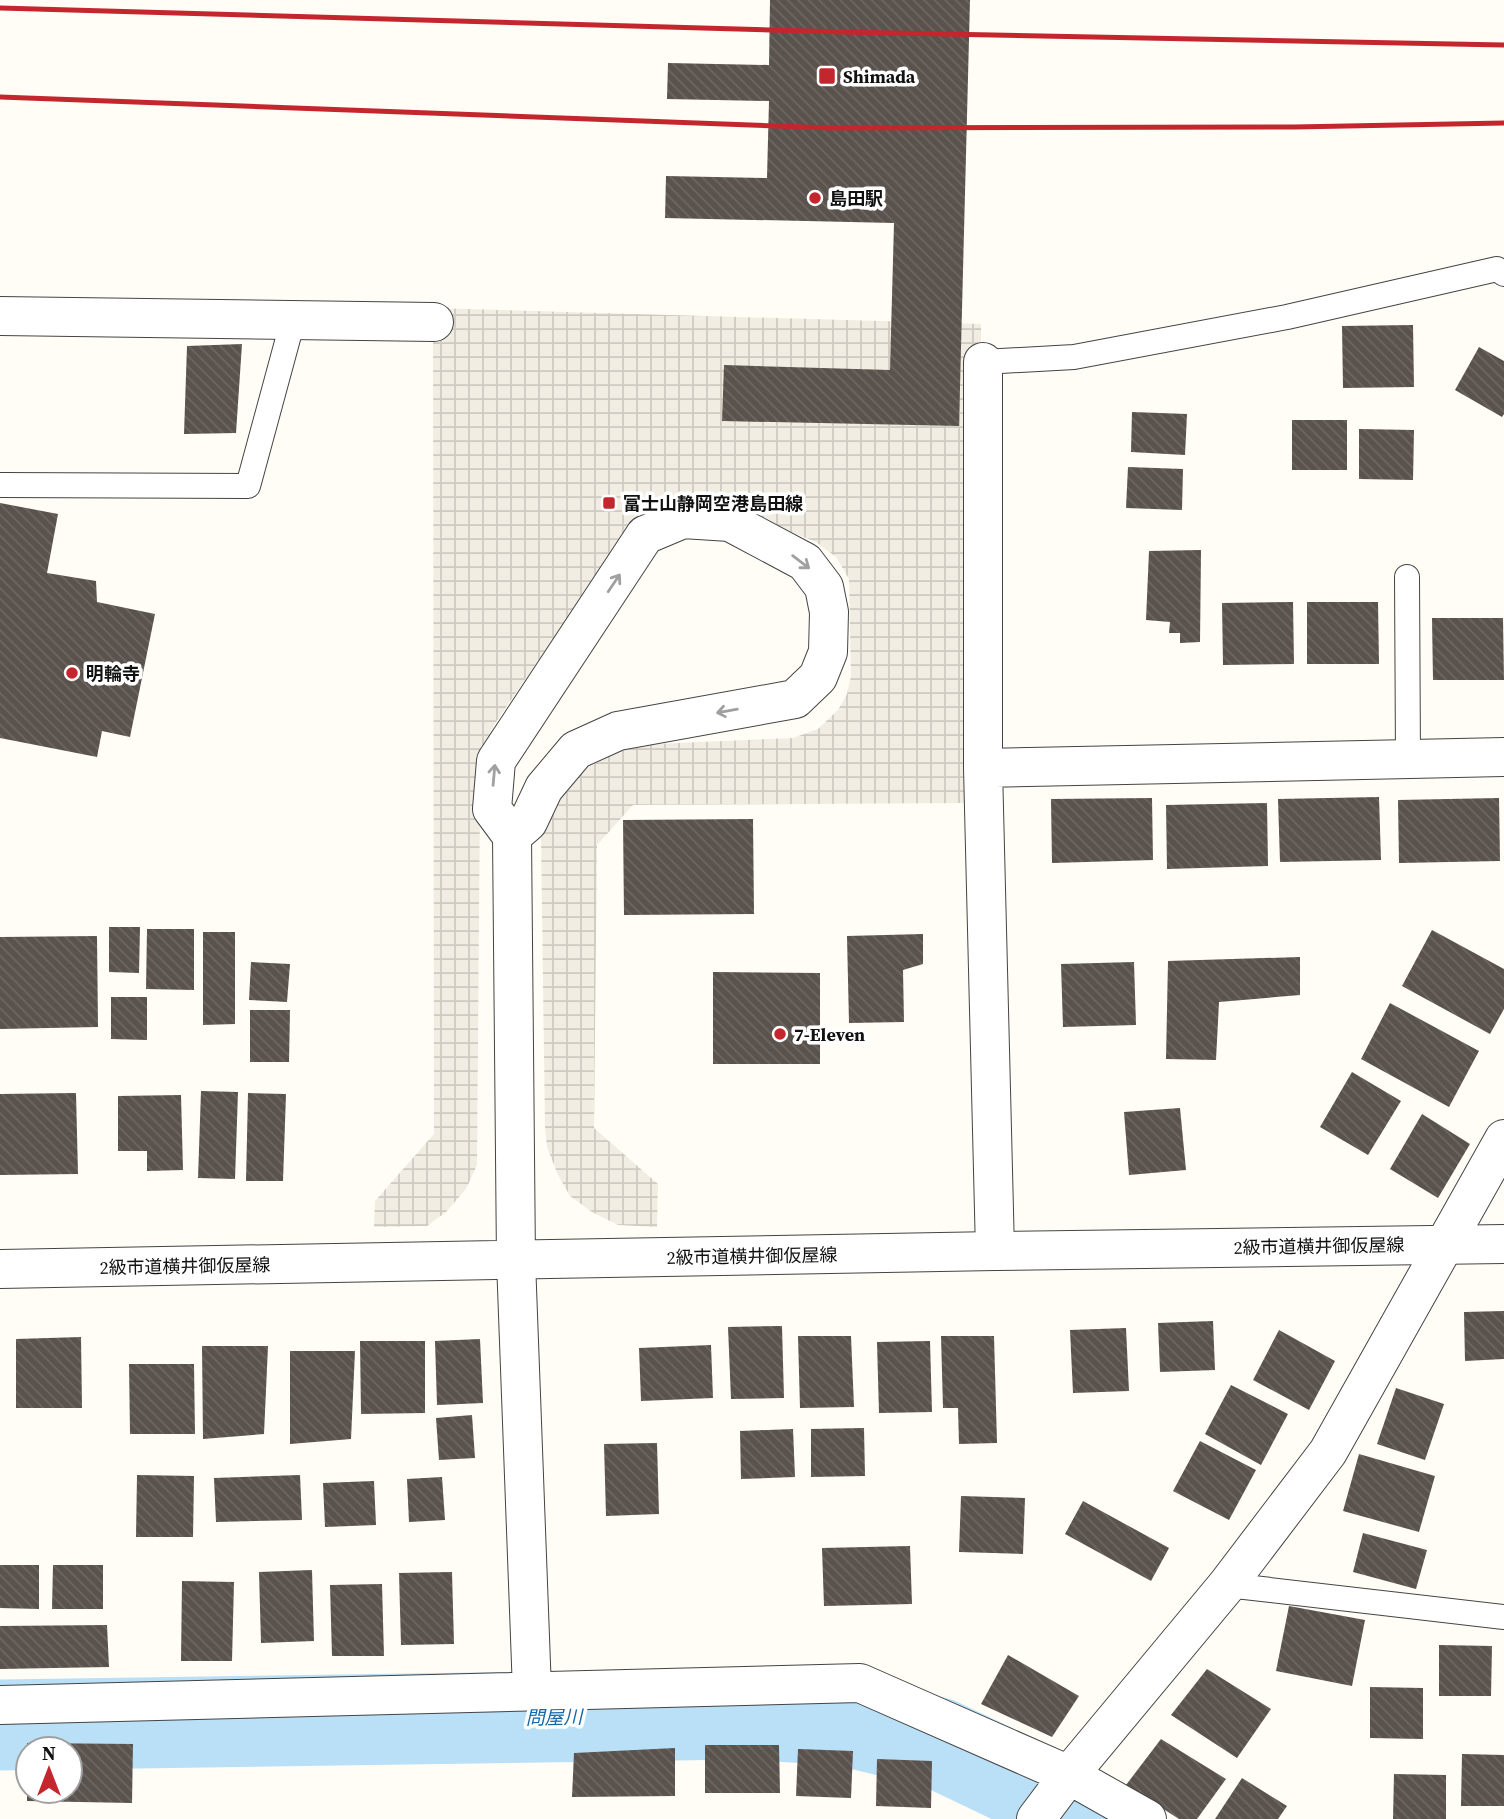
<svg xmlns="http://www.w3.org/2000/svg" width="1504" height="1819" viewBox="0 0 1504 1819" font-family="'Source Serif 4','Noto Sans JP',serif">
  <defs>
    <pattern id="plaza-grid" width="8" height="8" patternUnits="userSpaceOnUse" patternTransform="scale(1.75)"><rect width="8" height="8" fill="#f1ede2"/><path d="M0 4h8M4 0v8" fill="none" stroke="#cecac1"/></pattern>
    <pattern id="building-back-hatch" width="6" height="6" patternUnits="userSpaceOnUse" patternTransform="scale(1.75)"><rect width="6" height="6" fill="#5a524d"/><path d="M-1 5l2 2M0 0l6 6M5-1l2 2" fill="none" stroke="#6d6662"/></pattern>
  </defs>
  <rect width="100%" height="100%" fill="#fffdf5"/>
  <path fill="url(#plaza-grid)" d="M433,308L981,324V344H974L968,803L633,805L597,845L594,1128L658,1184L657,1227L618,1225L592,1212L570,1196L558,1175L547,1147L545,1128L541,835L565,784L588,767L620,751L655,744L793,738L818,729L838,710L847,694L851,676L849,579L836,557L816,542L710,499H677L654,505L634,520L494,725L485,747L480,798L477,1165L466,1189L446,1212L427,1226L374,1227L375,1201L434,1134Z"/>
  <g fill="none" stroke-linecap="round" stroke-linejoin="round">
    <path stroke="#3f96cf" stroke-width="16" d="M1004,1819L1028,1786"/>
    <path stroke="#b9e0f7" stroke-width="91" d="M0,1725L742,1714L842,1720L938,1743L1028,1786L1087,1819"/>
  </g>
  <path fill="url(#building-back-hatch)" d="M770,0H970L959,426L722,421L724,365L890,370L894,223L665,218L666,176L767,178L769,101L667,99L668,63L769,65Z
    M1413,325L1414,387L1343,388L1342,326Z
    M242,344L236,433L184,434L187,346Z
    M1479,347L1504,361V414L1502,417L1455,390Z
    M1132,412L1187,414L1185,455L1131,452Z
    M1292,420H1347V470H1292Z
    M1359,429L1414,430L1413,480L1359,479Z
    M1128,467L1183,469L1182,510L1126,508Z
    M0,503L58,514L47,573L96,581L97,602L155,614L130,737L102,731L97,757L0,738Z
    M1201,550L1200,642L1180,643V633H1169L1170,622L1146,620L1149,551Z
    M1293,602L1294,664L1223,665L1222,603Z
    M1307,602H1378L1379,664H1307Z
    M1432,618H1503L1504,680H1433Z
    M1379,797L1381,860L1280,862L1278,799Z
    M1152,798L1153,860L1052,863L1051,799Z
    M1499,798L1500,861L1399,863L1398,800Z
    M1267,803L1268,866L1167,869L1166,805Z
    M753,819L754,914L624,915L623,820Z
    M109,927H140L139,973L109,972Z
    M147,929H194V990L146,989Z
    M1432,930L1504,969V1009L1490,1034L1402,986Z
    M203,932H235V1024L203,1025Z
    M923,934V964L903,970L904,1022L849,1023L847,936Z
    M97,936L98,1027L0,1029V937Z
    M1300,957V995L1219,1002L1216,1060L1166,1059L1168,961Z
    M251,962L290,964L287,1002L249,1000Z
    M1134,962L1136,1025L1063,1027L1061,964Z
    M713,972L820,973V1064H713Z
    M111,997H147V1040L111,1039Z
    M1390,1003L1479,1051L1449,1107L1361,1059Z
    M250,1010H290L289,1062H250Z
    M1352,1072L1401,1101L1368,1155L1320,1127Z
    M201,1091L238,1092L235,1179L198,1178Z
    M76,1093L78,1174L0,1175V1094Z
    M248,1093L286,1094L283,1181H246Z
    M181,1095L183,1170L147,1171V1151H118V1096Z
    M1180,1108L1186,1170L1129,1175L1124,1112Z
    M1422,1114L1470,1144L1438,1198L1390,1169Z
    M1504,1311V1359L1465,1361L1464,1312Z
    M1213,1321L1215,1370L1160,1372L1158,1323Z
    M782,1326L784,1398L731,1399L728,1327Z
    M1126,1328L1129,1391L1073,1393L1070,1330Z
    M1279,1330L1335,1361L1309,1410L1253,1380Z
    M798,1336H851L854,1407L800,1408Z
    M941,1336H994L997,1443L959,1444L958,1408H943Z
    M81,1337L82,1408H16V1339Z
    M480,1339L483,1403L437,1405L435,1341Z
    M360,1341H425V1413L361,1414Z
    M930,1341L932,1412L879,1413L877,1342Z
    M711,1345L713,1398L641,1401L639,1348Z
    M202,1346H268L264,1434L203,1439Z
    M290,1351H355L351,1439L290,1444Z
    M129,1364H194L195,1434H130Z
    M1231,1385L1288,1414L1261,1465L1205,1434Z
    M1396,1388L1444,1404L1425,1460L1377,1444Z
    M472,1415L475,1458L439,1460L436,1418Z
    M864,1428L865,1476L811,1477V1429Z
    M793,1429L795,1477L741,1479L740,1431Z
    M1200,1441L1256,1470L1229,1520L1173,1491Z
    M657,1443L659,1514L606,1516L604,1444Z
    M1359,1454L1435,1476L1419,1532L1343,1511Z
    M137,1475L194,1476L193,1537H136Z
    M300,1475L302,1520L216,1522L214,1478Z
    M442,1477L445,1520L409,1522L407,1479Z
    M374,1481L376,1525L325,1527L323,1483Z
    M961,1496L1025,1498L1023,1554L959,1552Z
    M1083,1501L1169,1548L1151,1581L1065,1534Z
    M1363,1533L1427,1550L1416,1589L1353,1572Z
    M910,1546L912,1604L824,1606L822,1548Z
    M0,1565H39V1609L0,1608Z
    M53,1565H103V1609H52Z
    M312,1570L314,1641L261,1643L259,1572Z
    M452,1572L454,1644L401,1645L399,1573Z
    M182,1581L234,1582L232,1661H181Z
    M382,1584L384,1656H332L330,1585Z
    M1289,1606L1365,1620L1352,1686L1276,1671Z
    M107,1625L109,1667L0,1669V1626Z
    M1439,1645L1492,1646L1491,1696H1439Z
    M1008,1655L1079,1696L1052,1737L981,1704Z
    M1207,1669L1271,1709L1237,1758L1171,1715Z
    M1370,1687L1423,1688V1739L1370,1738Z
    M1161,1739L1226,1779L1197,1819H1179L1126,1785Z
    M27,1743L133,1744L132,1803L27,1801V1791H70V1749H27Z
    M705,1745H779L780,1793H705Z
    M675,1748V1796L572,1797L574,1753Z
    M798,1749L853,1751L851,1798L796,1796Z
    M1462,1754L1504,1755V1806H1461Z
    M877,1759L932,1761L931,1808L876,1806Z
    M1394,1774L1446,1775V1819H1393Z
    M1242,1778L1287,1806L1278,1819H1215Z"/>
  <g fill="none" stroke-linecap="round" stroke-linejoin="round">
    <defs>
      <path id="service" d="M983,362L1074,357L1287,317L1497,269L1504,274
        M0,485L248,486L293,320
        M1407,577L1408,759
        M1227,1585L1504,1617"/>
      <path id="minor" d="M0,316L434,322
        M983,362V768L995,1251
        M983,768L1504,757
        M516,1261L532,1691
        M0,1705L860,1683L1069,1775L1147,1819
        M1036,1819L1069,1775L1227,1585L1328,1452L1504,1139"/>
      <path id="tertiary" d="M512,836L528,822L544,788L576,750L618,731L795,699L818,677L828,652L829,612L824,587L805,562L730,522L683,519L645,535L496,761L492,809L512,836L516,1261
        M0,1269L995,1251L1504,1244"/>
    </defs>
    <use href="#service" stroke="#444" stroke-width="26"/>
    <use href="#minor" stroke="#444" stroke-width="40"/>
    <use href="#tertiary" stroke="#444" stroke-width="40"/>
    <use href="#service" stroke="#fff" stroke-width="24"/>
    <use href="#minor" stroke="#fff" stroke-width="38"/>
    <use href="#tertiary" stroke="#fff" stroke-width="38"/>
    <path stroke="#c4262e" stroke-width="5" d="M0,8L841,32L1504,45
      M0,97L831,128L1294,127L1504,123"/>
  </g>
  <defs><path id="oneway-shaft" d="M-6 0H5M1.5-3L5.5 0L1.5 3" fill="none" stroke-width="1.6" stroke-linecap="round" stroke-linejoin="round" transform="scale(1.75)"/></defs>
  <g stroke="#a0a0a0">
    <use href="#oneway-shaft" transform="translate(801 562) rotate(37)"/>
    <use href="#oneway-shaft" transform="translate(614 583) rotate(-56)"/>
    <use href="#oneway-shaft" transform="translate(727 711) rotate(170)"/>
    <use href="#oneway-shaft" transform="translate(494 775) rotate(-85)"/>
  </g>
  <g fill="#c4262e" stroke="#fff" stroke-width="2.5">
    <rect x="818" y="67" width="18" height="18" rx="3.5"/>
    <circle cx="815" cy="198" r="7"/>
    <rect x="602" y="496" width="14" height="14" rx="3.5"/>
    <circle cx="72" cy="673" r="7"/>
    <circle cx="780" cy="1034" r="7"/>
  </g>
  <g text-anchor="middle" dominant-baseline="central" stroke-width="7" stroke-linejoin="round" paint-order="stroke">
    <g font-size="18" font-weight="bold" fill="#111" stroke="#fff" text-anchor="start">
      <text x="843" y="76">Shimada</text>
      <text x="829" y="198">島田駅</text>
      <text x="623" y="503">富士山静岡空港島田線</text>
      <text x="86" y="673">明輪寺</text>
      <text x="794" y="1034">7-Eleven</text>
    </g>
    <g font-size="18" fill="#111" stroke="#fff">
      <text transform="translate(1319 1246) rotate(-1)">2級市道横井御仮屋線</text>
      <text transform="translate(752 1256) rotate(-1)">2級市道横井御仮屋線</text>
      <text transform="translate(185 1266) rotate(-1)">2級市道横井御仮屋線</text>
    </g>
    <g font-size="19" font-style="italic" fill="#1768a6" stroke="#fff">
      <text transform="translate(554 1717) rotate(-1)">問屋川</text>
    </g>
  </g>
  <g transform="translate(49 1770)"><circle r="33" fill="#ffffff" stroke="#a0a0a0" stroke-width="2"/>
  <path d="M0-5L12 26L0 18L-12 26Z" fill="#c4262e"/>
  <text y="-10" font-size="19" font-weight="bold" text-anchor="middle" fill="#111111">N</text>
  </g>
</svg>
